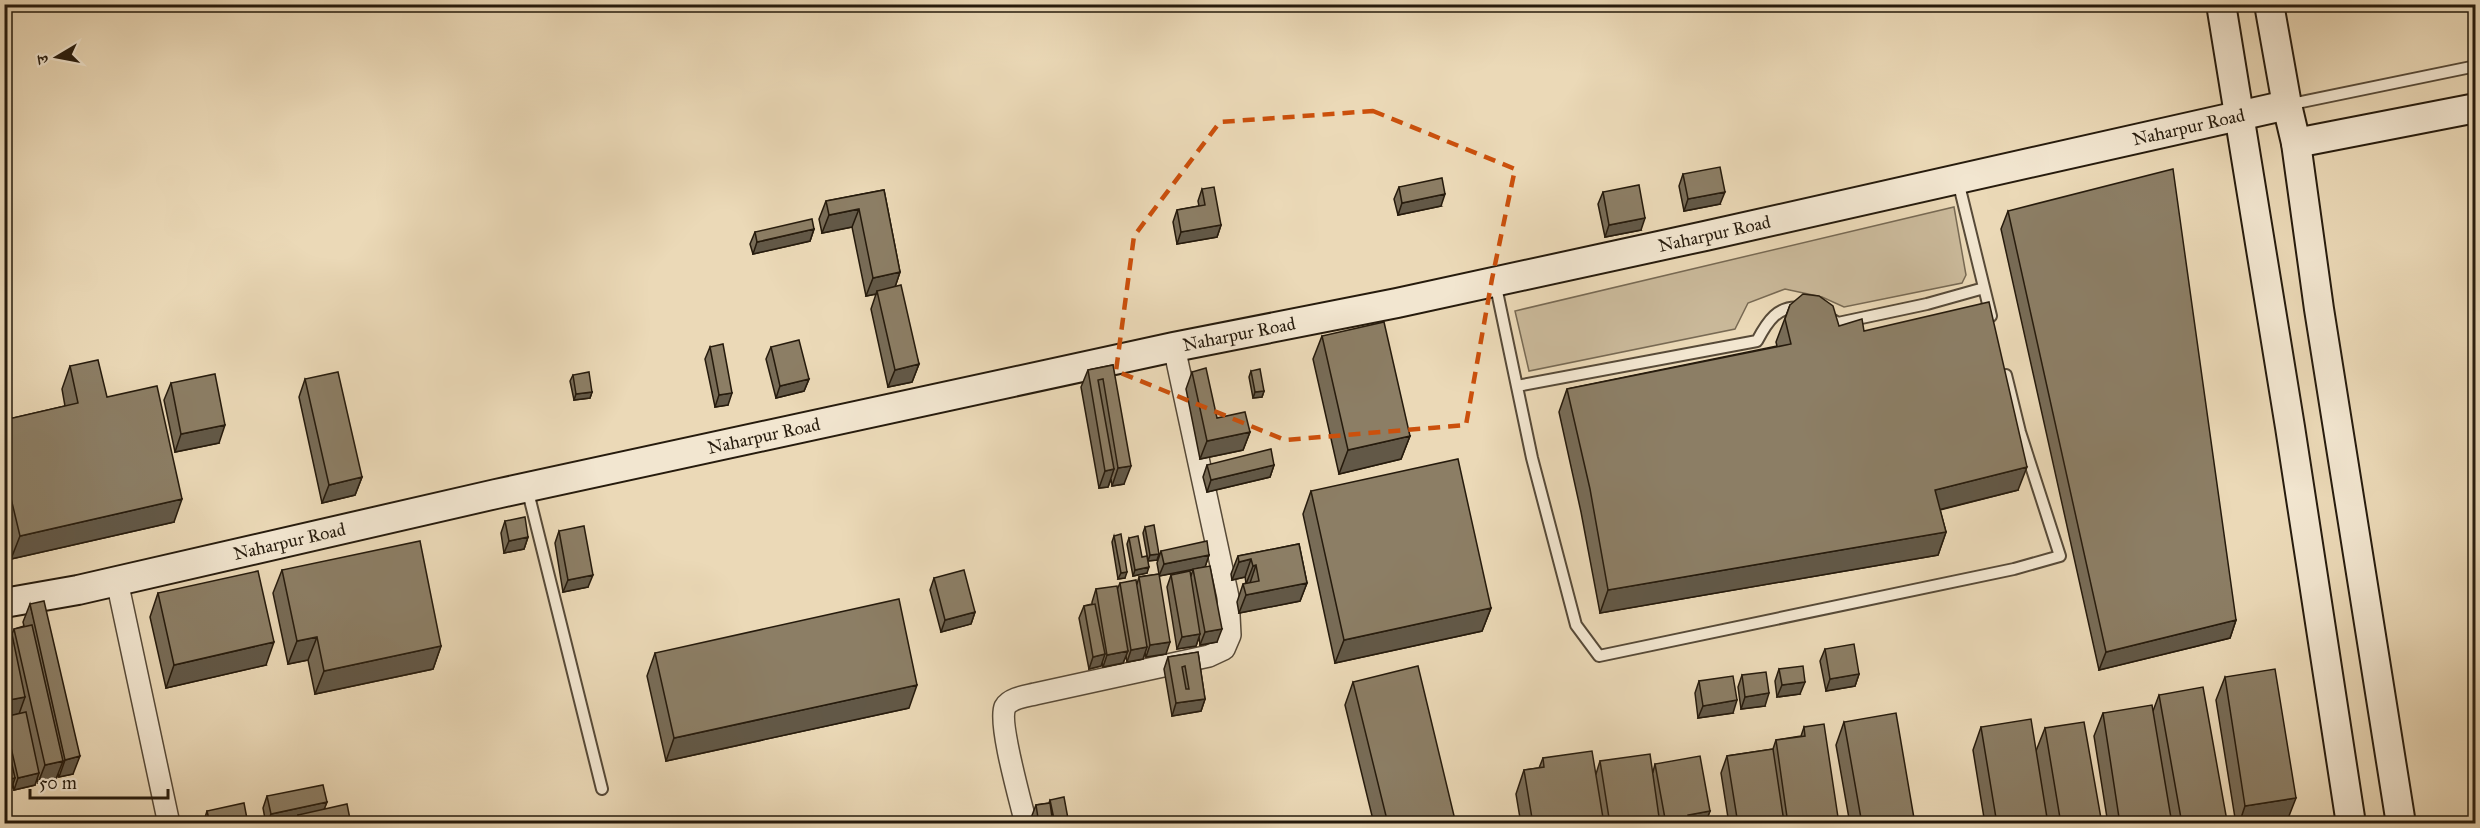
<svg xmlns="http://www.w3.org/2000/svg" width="2480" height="828" viewBox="0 0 2480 828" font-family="'IM FELL Great Primer','Noto Serif Devanagari',serif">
  <rect width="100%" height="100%" fill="#ebd9b7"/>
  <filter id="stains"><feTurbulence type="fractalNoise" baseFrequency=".00333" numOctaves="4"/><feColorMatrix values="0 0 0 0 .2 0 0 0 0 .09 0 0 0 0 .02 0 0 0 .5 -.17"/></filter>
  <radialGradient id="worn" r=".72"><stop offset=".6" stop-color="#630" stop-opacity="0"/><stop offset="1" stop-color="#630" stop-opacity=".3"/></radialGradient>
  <path fill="#cab99a" stroke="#786a54" stroke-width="1.5" d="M1954,207L1966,275L1962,283L1844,307L1822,297L1785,289L1748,303L1735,329L1529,371L1515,311Z"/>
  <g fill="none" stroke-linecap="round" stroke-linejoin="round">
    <defs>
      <path id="lane" d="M2287,105L2476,66
        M1958,181L1991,316
        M1495,282L1532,458L1576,625L1599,656L2014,569L2060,556L2020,432L2006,375
        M1828,317L1838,323L1927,304L1984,288
        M1517,386L1757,341C1767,322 1778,304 1802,308
        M527,488L602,789"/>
      <path id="street" d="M117,581L169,824
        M1026,824C1021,803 998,723 1005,707C1010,698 1027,696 1035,694L1209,656L1224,649L1230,635L1228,597L1174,347"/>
      <g id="secondary">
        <path d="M2221,4L2290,427L2351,824"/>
        <path d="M2269,4L2287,105L2296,143L2319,309L2401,824"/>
        <path d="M2296,143L2476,108"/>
        <path id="s1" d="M4,603L78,590L496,494L1174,347L1397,303L1705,236L2287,105"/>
      </g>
    </defs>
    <use href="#lane" stroke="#574a38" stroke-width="14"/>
    <use href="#street" stroke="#574a38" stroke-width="24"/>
    <use href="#secondary" stroke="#261b0d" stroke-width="32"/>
    <use href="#lane" stroke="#f2e6d0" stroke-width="10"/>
    <use href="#street" stroke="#f2e6d0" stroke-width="21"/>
    <use href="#secondary" stroke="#f2e6d0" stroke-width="28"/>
  </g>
  <path fill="#786c57" stroke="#261b0d" stroke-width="1.5" d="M1683,174L1720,204L1684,211L1679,186Z
    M1399,187L1441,206L1398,215L1394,199Z
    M1202,189L1221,225L1217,237L1177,244L1173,222L1177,210L1199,206L1198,201Z
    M884,190L900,272L895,287L919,364L912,382L888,387L871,309L876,294L866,296L852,227L822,233L819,219L826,201Z
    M1603,192L1641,230L1605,237L1598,204Z
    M2008,211L2236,620L2230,638L2099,670L2001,229Z
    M814,229L810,241L753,254L750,244L755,232Z
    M1790,305L1839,326L1864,331L2018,490L1940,510L1946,532L1938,555L1600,613L1581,512L1559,412L1567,389L1777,346L1776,342Z
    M1322,336L1410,436L1401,459L1339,474L1313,359Z
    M710,347L728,405L715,407L705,359Z
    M771,347L809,379L804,391L776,398L766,359Z
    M1113,365L1124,484L1112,486L1111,479L1108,487L1099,488L1081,387L1088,370Z
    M70,366L107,397L174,522L11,559L4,530V420L65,406L62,389Z
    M1251,371L1264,391L1262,397L1253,398L1249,377Z
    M1192,372L1217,418L1250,432L1243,450L1200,459L1186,389Z
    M573,375L592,392L590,398L574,400L570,381Z
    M305,379L362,477L355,495L322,503L299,397Z
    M171,383L219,443L175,452L164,400Z
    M1207,465H1274L1270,477L1207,492L1203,477Z
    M1311,491L1491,608L1482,631L1335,663L1303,514Z
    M505,521L528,537L524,549L504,553L501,533Z
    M1145,527L1159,554L1157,560L1148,561L1143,533Z
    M559,531L588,587L563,592L555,543Z
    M1114,536L1125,578L1118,579L1112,542Z
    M1129,538L1142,557L1147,573L1133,576L1127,544Z
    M1299,544L1307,583L1300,601L1239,613L1237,602L1243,584L1246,583L1245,577L1232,580L1231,574L1238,556Z
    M1161,551L1209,555L1205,567L1159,576L1166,654L1146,657L1145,653L1143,659L1127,662L1126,656L1123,663L1103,667L1102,662L1101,666L1089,669L1079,618L1084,606L1092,604V602L1096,589L1117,590L1120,583L1137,584L1139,577L1159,574L1157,563Z
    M1193,569L1217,642L1200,645L1199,637L1196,646L1177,649L1167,587L1171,575L1191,576Z
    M282,570L441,646L433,669L315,694L308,660L288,664L273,593Z
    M934,578L975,612L971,624L941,632L930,590Z
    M158,593L266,665L166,688L150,617Z
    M30,604L73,774L59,777L58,774L56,779L38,783L37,778L35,785L14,790L13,785L11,790L4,791V626L12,634L14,629L24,626L23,622Z
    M1825,649L1859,674L1855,686L1826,691L1820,661Z
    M1198,652L1205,699L1201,711L1172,716L1164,669L1168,657Z
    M655,653L909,708L666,761L647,676Z
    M1779,669L1800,694L1777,697L1775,681Z
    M1742,675L1765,706L1741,709L1738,687Z
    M2225,677L2287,821L2274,824H2236L2216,700Z
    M1699,681L1733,713L1698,718L1695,693Z
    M1353,682L1456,824H1374L1345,705Z
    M2159,695L2226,824H2108L2094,736L2103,713L2153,711Z
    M1844,722L1915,824H1850L1836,745Z
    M1804,727L1839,824H1729L1721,773L1727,756L1773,749L1776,740L1801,736Z
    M1981,727L2036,751L2045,728L2102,824H1985L1973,750Z
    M1543,758L1596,774L1600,761L1653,772L1655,764L1710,811L1705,824H1521L1516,794L1524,770L1539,768Z
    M267,796L327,802L324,809L351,824H295L296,820L278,824H266L263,808Z
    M1050,800L1069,824H1033L1031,818L1036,805L1049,803Z
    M207,811L248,824H203Z"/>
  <path fill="#625847" stroke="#261b0d" stroke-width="1.5" d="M1725,192L1720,204L1684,211L1688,199Z
    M1445,194L1441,206L1398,215L1402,203Z
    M859,209L852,227L822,233L829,215Z
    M1645,218L1641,230L1605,237L1609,225Z
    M1221,225L1217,237L1177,244L1181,232Z
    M814,229L810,241L753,254L757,242Z
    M900,272L894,290L877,291L876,294L866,296L873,278Z
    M919,364L912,382L888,387L895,370Z
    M809,379L804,391L776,398L780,386Z
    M1264,391L1262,397L1253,398L1255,392Z
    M592,392L590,398L574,400L576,394Z
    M732,393L728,405L715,407L719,395Z
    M225,425L219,443L175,452L181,434Z
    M1250,432L1243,450L1200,459L1207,441Z
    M1410,436L1401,459L1339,474L1348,450Z
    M1274,465L1270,477L1207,492L1211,480Z
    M1131,466L1124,484L1112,486L1118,468Z
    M2027,467L2018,490L1926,513L1935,490Z
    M1114,469L1108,487L1099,488L1105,471Z
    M362,477L355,495L322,503L329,485Z
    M182,499L174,522L11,559L20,536Z
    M1946,532L1938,555L1600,613L1608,590Z
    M528,537L524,549L504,553L509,541Z
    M1159,554L1157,560L1148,561L1150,555Z
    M1209,555L1205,567L1159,576L1164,564Z
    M1251,559L1245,577L1232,580L1239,562Z
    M1256,565L1250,583L1246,584L1253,566Z
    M1149,567L1147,573L1133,576L1135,570Z
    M1127,572L1125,578L1118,579L1121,573Z
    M593,575L588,587L563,592L568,580Z
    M1307,583L1300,601L1239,613L1246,595Z
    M1491,608L1482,631L1335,663L1344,640Z
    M975,612L971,624L941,632L945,620Z
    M2236,620L2230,638L2099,670L2106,652Z
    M1222,629L1217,642L1200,645L1205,632Z
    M1200,634L1196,646L1177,649L1182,637Z
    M317,637L308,660L288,664L297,641Z
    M274,642L266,665L166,688L174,665Z
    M1170,642L1166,654L1146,657L1150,645Z
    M441,646L433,669L315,694L324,671Z
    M1147,647L1143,659L1127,662L1131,650Z
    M1128,651L1123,663L1103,667L1107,655Z
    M1105,654L1101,666L1089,669L1093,657Z
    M1859,674L1855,686L1826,691L1830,679Z
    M1805,682L1800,694L1777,697L1782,685Z
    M917,685L909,708L666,761L674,738Z
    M1769,693L1765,706L1741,709L1745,697Z
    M25,697L19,714L4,717V701Z
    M1205,699L1201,711L1172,716L1176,703Z
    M1737,700L1733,713L1698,718L1703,706Z
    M80,756L73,774L59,777L65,760Z
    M63,761L56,779L38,783L45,765Z
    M39,773L35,785L14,790L18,778Z
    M15,778L11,790L4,791L5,780Z
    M2296,798L2287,821L2274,824H2239L2245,806Z
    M327,802L322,815H298L296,820L278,824H267L271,814Z
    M1710,811L1705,824H1685L1688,815Z"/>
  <path fill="#8c7e65" stroke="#261b0d" stroke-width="1.5" fill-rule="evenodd" d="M1720,167L1725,192L1688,199L1683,174Z
    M2173,169L2236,620L2106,652L2008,211Z
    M1442,178L1445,194L1402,203L1399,187Z
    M1639,185L1645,218L1609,225L1603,192Z
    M1214,187L1221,225L1181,232L1177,210L1205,205L1202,189Z
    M884,190L900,272L873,278L859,209L829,215L826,201Z
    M812,219L814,229L757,242L755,232Z
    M901,285L919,364L895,370L877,291Z
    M1803,294L1819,296L1833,306L1839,326L1862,319L1864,331L1989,302L2027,467L1935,490L1946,532L1608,590L1590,489L1567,389L1791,344L1785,319L1790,305Z
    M1384,322L1410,436L1348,450L1322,336Z
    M799,340L809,379L780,386L771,347Z
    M723,344L732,393L719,395L710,347Z
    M98,360L107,397L157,386L182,499L20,536L4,469V420L78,403L70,366Z
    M1113,365L1131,466L1118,468L1103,379L1098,380L1114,469L1105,471L1088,370Z
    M1206,368L1217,418L1245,412L1250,432L1207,441L1192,372Z
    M1260,369L1264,391L1255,392L1251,371Z
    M338,372L362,477L329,485L305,379Z
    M589,372L592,392L576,394L573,375Z
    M215,374L225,425L181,434L171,383Z
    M1271,449L1274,465L1211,480L1207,465Z
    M1458,459L1491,608L1344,640L1311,491Z
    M525,517L528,537L509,541L505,521Z
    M1154,525L1159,554L1150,555L1145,527Z
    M584,526L593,575L568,580L559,531Z
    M1121,534L1127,572L1121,573L1114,536Z
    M1138,536L1142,557L1147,556L1149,567L1135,570L1129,538Z
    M420,541L441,646L324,671L317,637L297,641L282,570Z
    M1207,541L1209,555L1164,564L1161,551Z
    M1299,544L1307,583L1246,595L1243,584L1259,581L1256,565L1253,566L1251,559L1239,562L1238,556Z
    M1210,566L1222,629L1205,632L1193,569Z
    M964,570L975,612L945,620L934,578Z
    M258,571L274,642L174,665L158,593Z
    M1190,571L1200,634L1182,637L1171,575Z
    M1159,574L1170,642L1150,645L1139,577Z
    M1136,580L1147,647L1131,650L1120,583Z
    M1117,586L1128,651L1107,655L1096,589Z
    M899,599L917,685L674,738L655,653Z
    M44,601L80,756L65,760L30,604Z
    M1095,604L1105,654L1093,657L1084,606Z
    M10,625L25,697L4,701V626Z
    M32,625L63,761L45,765L14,629Z
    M1854,644L1859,674L1830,679L1825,649Z
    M1198,652L1205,699L1176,703L1168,657ZM1185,666L1189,689H1186L1182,667Z
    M1418,666L1456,824H1388L1353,682Z
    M1803,666L1805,682L1782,685L1779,669Z
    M2275,669L2296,798L2245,806L2225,677Z
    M1766,672L1769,693L1745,697L1742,675Z
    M1733,676L1737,700L1703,706L1699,681Z
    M2203,687L2227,821L2214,824H2182L2159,695Z
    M2152,705L2172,824H2120L2103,713Z
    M26,712L39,773L18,778L4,717Z
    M1896,713L1915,824H1862L1844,722Z
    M2031,719L2048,824H1997L1981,727Z
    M2084,722L2102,824H2061L2045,728Z
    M1824,724L1839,824H1788L1776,740L1805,736L1804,727Z
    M4,729L15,778L5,780L4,778Z
    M1773,749L1784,822L1773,824H1738L1727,756Z
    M1592,751L1604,824H1533L1524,770L1544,767L1543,758Z
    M1650,754L1660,824H1610L1600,761Z
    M1700,756L1710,811L1688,815L1690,824H1666L1655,764Z
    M323,785L327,802L271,814L267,796Z
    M1064,797L1069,824H1055L1050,800Z
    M244,803L248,824H210L207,811Z
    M1050,803L1053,824H1039L1036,805Z
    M347,804L351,824H300L298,815Z
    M493,819L494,824H474Z"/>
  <path fill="none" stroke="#cb500c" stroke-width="4.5" stroke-dasharray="12 8" stroke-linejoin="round" d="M1373,111L1515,169L1492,279L1466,425L1285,440L1116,371L1134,236L1220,122Z"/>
  <g text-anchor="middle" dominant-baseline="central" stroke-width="5" stroke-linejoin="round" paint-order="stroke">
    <g font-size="18" fill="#261b0d" stroke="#f2e6d0">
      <text stroke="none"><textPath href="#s1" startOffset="2236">Naharpur Road</textPath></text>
      <text stroke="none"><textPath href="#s1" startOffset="1750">Naharpur Road</textPath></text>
      <text stroke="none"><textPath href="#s1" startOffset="1264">Naharpur Road</textPath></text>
      <text stroke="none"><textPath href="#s1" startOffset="778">Naharpur Road</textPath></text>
      <text stroke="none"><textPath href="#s1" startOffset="292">Naharpur Road</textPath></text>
    </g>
  </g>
  <rect width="2480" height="828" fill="none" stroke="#ebd9b7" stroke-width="24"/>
  <rect x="6" y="6" width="2468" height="816" fill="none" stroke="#261b0d" stroke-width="3"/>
  <rect x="12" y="12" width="2456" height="804" fill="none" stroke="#261b0d" stroke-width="1.5"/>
  <g transform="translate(57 57) rotate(260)" stroke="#f2e6d0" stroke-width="4.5" paint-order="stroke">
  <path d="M0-4.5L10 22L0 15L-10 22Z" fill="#261b0d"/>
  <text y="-9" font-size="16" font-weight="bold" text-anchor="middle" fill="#261b0d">उ</text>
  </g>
  <path d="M30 789v9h138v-9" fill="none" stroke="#261b0d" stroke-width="3"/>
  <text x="39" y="789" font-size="18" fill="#261b0d" stroke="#f2e6d0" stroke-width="4.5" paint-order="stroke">50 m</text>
  <rect width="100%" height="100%" filter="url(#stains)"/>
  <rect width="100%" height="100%" fill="url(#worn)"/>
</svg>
